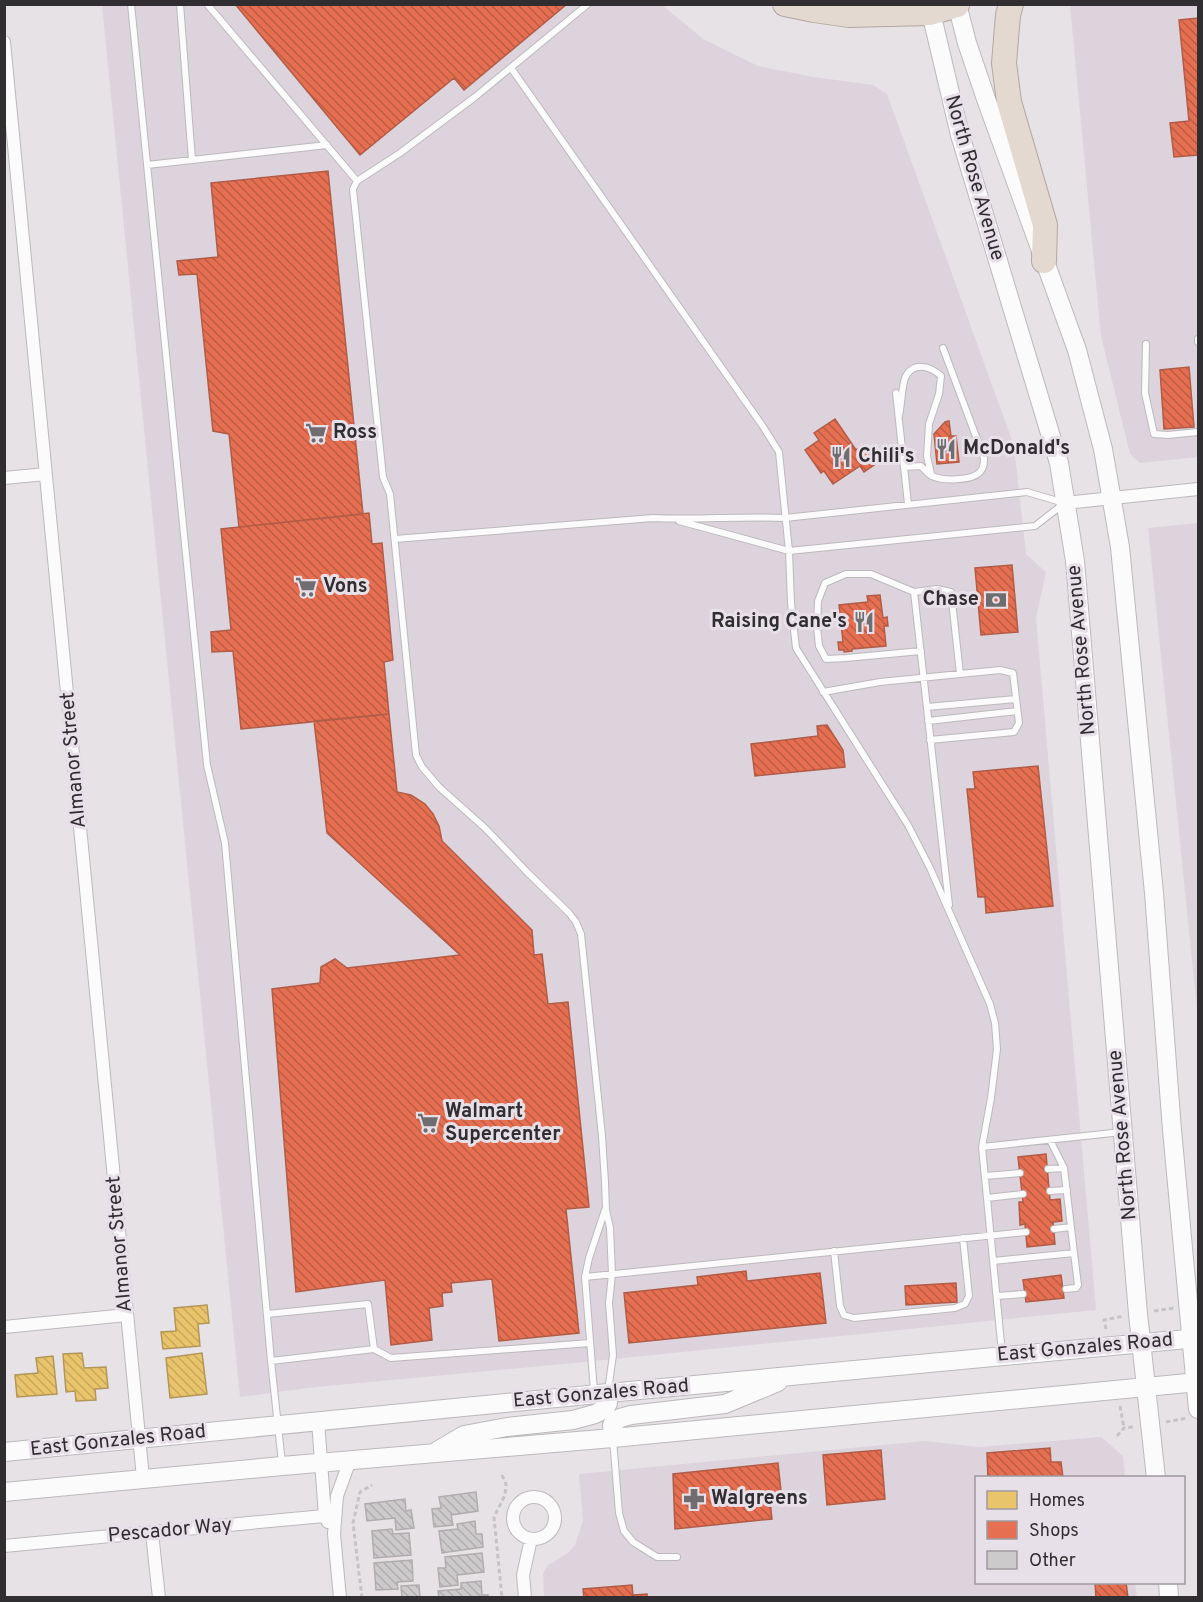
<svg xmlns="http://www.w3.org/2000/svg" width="1203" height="1602" viewBox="0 0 1203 1602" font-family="Overpass,sans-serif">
  <defs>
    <pattern id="homes-back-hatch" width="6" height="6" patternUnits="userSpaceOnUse" patternTransform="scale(1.5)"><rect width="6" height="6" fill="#e9c46a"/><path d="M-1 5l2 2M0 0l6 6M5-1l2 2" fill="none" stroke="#c8a95c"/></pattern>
    <pattern id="shops-back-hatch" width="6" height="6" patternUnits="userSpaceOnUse" patternTransform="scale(1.5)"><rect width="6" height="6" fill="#e76f51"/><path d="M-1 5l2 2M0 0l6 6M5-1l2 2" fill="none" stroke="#bc5c44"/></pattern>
    <pattern id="building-back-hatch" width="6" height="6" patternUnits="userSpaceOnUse" patternTransform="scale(1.5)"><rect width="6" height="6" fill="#cdcacb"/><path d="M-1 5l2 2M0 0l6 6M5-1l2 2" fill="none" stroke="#b0aeaf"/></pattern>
  </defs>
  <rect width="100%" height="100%" fill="#e6e2e6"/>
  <path fill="#ddd3dc" d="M102,5H662L703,39L758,66L813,77L873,85L887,94L1014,446L1026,554L1046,572L1036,618L1096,1310L574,1363L316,1387L240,1397Z
    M1070,5H1198V457L1140,463L1130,454L1101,336Z
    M1198,523V1019L1148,528Z
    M1101,1437L1123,1456L1125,1477L976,1478V1582L1135,1583L1137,1597L544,1598L543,1574L548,1565L568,1553L575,1545L583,1520L579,1474L925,1441L979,1447Z"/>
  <path fill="url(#homes-back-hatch)" stroke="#b29759" stroke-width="1.5" d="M207,1305L209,1323L198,1324L200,1346L163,1349L161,1332L176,1331L174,1308Z
    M82,1353L84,1368L106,1367L108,1388L95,1389L96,1400L76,1401L75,1391L66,1392L63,1354Z
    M202,1353L207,1394L170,1398L166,1358Z
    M53,1356L57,1394L17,1397L15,1375L38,1373L36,1358Z"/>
  <path fill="url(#shops-back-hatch)" stroke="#b05c47" stroke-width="1.5" d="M235,4H567L464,90L454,78L360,155Z
    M1198,18V155L1174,157L1170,123L1189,121L1179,20Z
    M328,171L363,514L239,527L229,434L213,431L197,274L179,275L177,261L218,257L211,183Z
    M1189,367L1194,427L1164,429L1160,370Z
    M835,419L856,450L864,445L877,463L864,472L860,466L833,484L824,471L821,473L805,450L819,440L814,433Z
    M949,421L951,436H956L959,462L937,464L934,434L945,422Z
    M369,513L372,544L382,543L393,660L384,662L389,714L241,729L233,651L212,652L211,632L231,630L221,529Z
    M1012,565L1018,632L981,635L975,568Z
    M880,595L883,618L887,617L888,626H884L886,646L852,649V651L844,652V650H839L838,642H843L839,605L868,602L867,596Z
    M389,714L397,792L411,795L425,804L433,814L439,826L442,841L532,930L534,955L542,954L548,1004L568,1002L589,1207L566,1209L579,1333L499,1341L492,1279L451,1283L452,1292L442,1293L443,1306L429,1308L432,1340L391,1345L385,1280L296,1292L272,989L320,983L321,967L335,959L347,968L460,955L327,833L314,721Z
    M827,725L843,750L845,767L755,776L751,744L818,736L817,726Z
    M1038,766L1053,906L986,913L985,897H978L967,789H975L973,772Z
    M1046,1154L1050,1200L1060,1199L1062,1221L1053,1222L1055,1244L1027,1247L1025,1224L1020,1225L1019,1202H1023L1018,1157Z
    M746,1271L747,1281L820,1273L826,1323L629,1343L624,1293L698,1285L697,1277Z
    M1061,1275L1064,1298L1026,1302L1023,1280Z
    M956,1283L957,1302L906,1305L905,1286Z
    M1050,1448L1051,1462H1061L1063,1478H988L987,1453Z
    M881,1450L885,1499L827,1505L823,1455Z
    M778,1463L782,1500L770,1501L772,1519L675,1529L673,1474Z
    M1095,1582H1126L1128,1598H1096Z
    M632,1585L633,1595L647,1594V1598H584L583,1589Z"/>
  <path fill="url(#building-back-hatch)" stroke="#b1adae" stroke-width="1.5" d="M476,1492L478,1511L451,1515L453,1525L434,1527L432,1509L441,1508L439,1497Z
    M405,1499L406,1511L411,1510L414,1528L396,1530L395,1518L367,1521L365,1504Z
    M475,1521L476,1534H482L483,1547L442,1553L439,1531L458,1529L457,1524Z
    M392,1529L393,1534L409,1533L411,1555L374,1558L372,1531Z
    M482,1553L484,1572L457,1575L458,1585L440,1587L438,1568H446L445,1557Z
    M412,1560L413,1581L397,1582L398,1589L376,1590L374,1563Z
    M481,1581L482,1595H488V1598H439L438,1591L461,1589V1583Z
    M419,1585L420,1598H402L401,1586Z"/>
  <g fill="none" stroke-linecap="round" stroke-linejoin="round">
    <defs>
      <path id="lane" d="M131,4L207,765L225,843L271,1361L282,1463
        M180,4L192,160
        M207,4L357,181
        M588,4L475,97L400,153L357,181L353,189L383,477L390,494L416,755L422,767L439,787L485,828L528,873L569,913L576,922L581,934L602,1136L605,1182L606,1210L610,1228L612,1274L609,1303L613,1355L608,1391
        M511,68L762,425L779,452L789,551L791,603L796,648L908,825L930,868L990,1004L995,1023L997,1049L991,1098L982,1147L1002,1353
        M147,165L327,145
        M1198,339V342
        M1146,344L1145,393L1154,434L1168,435L1198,432
        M896,393L908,504
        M899,416C901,407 902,386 905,378C913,361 930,366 941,376L939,394L929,424L927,456L931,474
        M904,467L921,466C924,469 928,474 932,476C942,481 972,481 980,472C984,468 984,463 984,458L943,348
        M679,521L789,551L1035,526L1062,505
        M395,539L653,518C697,520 741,516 785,518L1027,492L1061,502
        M914,592L949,905
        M921,651L846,658L826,659L819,646L817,627L818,601L825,583L846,574H871L914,592L937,589L951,592L960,674
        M823,692L880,682L1000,670L1013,673L1019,723L1014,732L930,740
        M927,707L1016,699
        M928,721L1017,711
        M982,1147L1122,1132
        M1048,1169L1064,1168
        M985,1176L1020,1173
        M1050,1191L1067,1190
        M987,1198L1023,1194
        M1054,1229L1071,1227
        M834,1251L840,1306L844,1315L854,1318L955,1308L965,1304L969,1296L963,1238
        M993,1261L1074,1253L1064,1168L1050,1140
        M585,1277L1026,1232
        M1066,1289L1076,1288L1078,1285L1074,1253
        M997,1296L1023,1294
        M267,1314L368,1304L374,1349
        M271,1361L374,1349L391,1358L590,1343
        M594,1391L585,1277L589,1258L605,1210
        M613,1439L619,1513L624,1531L633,1542L657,1557H677"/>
      <path id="street" d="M4,42L143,1478
        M4,478L46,474
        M1065,503L1198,489
        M4,1327L127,1315
        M318,1421L325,1516L328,1522
        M513 1518a21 21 0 1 1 42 0a21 21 0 1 1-42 0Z
        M152,1533L159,1598
        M4,1546L335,1515
        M340,1598L334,1534L337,1496L350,1460
        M525,1598L523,1575L531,1539"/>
      <path id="secondary" d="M929,4L960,135L1059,463L1075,561L1138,1314L1156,1478
        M957,4L967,43L986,99L1077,350L1103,449L1120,547L1154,893L1172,1130L1198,1409
        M613,1438L612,1425L620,1418L631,1415L725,1404L778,1382
        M437,1451L464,1435L507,1427L573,1420L595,1414L605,1409L608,1403V1393
        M4,1452L608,1393L1198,1338
        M4,1492L282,1466L613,1438L1198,1382
        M1168,1582L1169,1598"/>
      <path id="highway" d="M785,4L814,10L849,15L930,13L957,5
        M1011,4L1008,15L1004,63L1009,102L1045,225L1044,261"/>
    </defs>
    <use href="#lane" stroke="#bcb9bc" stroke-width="8"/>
    <use href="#street" stroke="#bcb9bc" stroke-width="14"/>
    <use href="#secondary" stroke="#bcb9bc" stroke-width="20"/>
    <use href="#highway" stroke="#b3a79f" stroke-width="26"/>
    <path stroke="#c5c4c5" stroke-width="3" stroke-dasharray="4.5 3" stroke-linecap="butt" d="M1154,1311L1174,1308
      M1106,1329L1104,1320L1124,1316
      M1120,1406L1124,1428
      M1166,1422L1187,1418
      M1117,1436L1124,1428L1133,1427
      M502,1475L506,1484L505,1495L494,1517L502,1598
      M362,1598L353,1523L360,1492L372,1485"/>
    <use href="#lane" stroke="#fbfbfb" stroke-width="6"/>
    <use href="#street" stroke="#fbfbfb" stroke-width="12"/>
    <use href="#secondary" stroke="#fbfbfb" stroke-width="18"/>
    <use href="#highway" stroke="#e4d9d0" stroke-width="24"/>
  </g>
  <defs>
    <symbol id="supermarket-bare" viewBox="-9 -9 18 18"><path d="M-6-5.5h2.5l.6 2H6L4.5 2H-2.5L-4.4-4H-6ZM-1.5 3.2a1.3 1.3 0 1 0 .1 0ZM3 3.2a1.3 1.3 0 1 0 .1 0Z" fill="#706d70" stroke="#e8e0e8" stroke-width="2.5" paint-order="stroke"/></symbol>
    <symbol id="restaurant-bare" viewBox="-9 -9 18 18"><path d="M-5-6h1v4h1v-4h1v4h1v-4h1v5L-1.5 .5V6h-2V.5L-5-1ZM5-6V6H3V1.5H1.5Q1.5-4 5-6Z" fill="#706d70" stroke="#e8e0e8" stroke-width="2.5" paint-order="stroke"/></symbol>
    <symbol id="bank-bare" viewBox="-9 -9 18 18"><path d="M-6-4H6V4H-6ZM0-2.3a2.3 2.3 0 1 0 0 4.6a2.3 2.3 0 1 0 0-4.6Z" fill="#706d70" stroke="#e8e0e8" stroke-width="2.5" paint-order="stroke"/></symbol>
    <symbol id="pharmacy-bare" viewBox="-9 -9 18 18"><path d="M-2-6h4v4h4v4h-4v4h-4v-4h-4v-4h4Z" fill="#706d70" stroke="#e8e0e8" stroke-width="2.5" paint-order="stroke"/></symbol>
  </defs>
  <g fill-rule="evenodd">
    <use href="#supermarket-bare" x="301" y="418" width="30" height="30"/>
    <use href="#restaurant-bare" x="931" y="434" width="30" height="30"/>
    <use href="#restaurant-bare" x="826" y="442" width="30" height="30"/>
    <use href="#supermarket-bare" x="291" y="572" width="30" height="30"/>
    <use href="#bank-bare" x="981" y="585" width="30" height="30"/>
    <use href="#restaurant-bare" x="849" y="607" width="30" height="30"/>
    <use href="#supermarket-bare" x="413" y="1108" width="30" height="30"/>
    <use href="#pharmacy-bare" x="679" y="1484" width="30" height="30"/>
  </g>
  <g text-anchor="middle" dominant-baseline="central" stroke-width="6" stroke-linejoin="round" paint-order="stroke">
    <g font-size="20" fill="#312e31" stroke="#e8e0e8">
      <text transform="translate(974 178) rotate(74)">North Rose Avenue</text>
      <text transform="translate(1082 650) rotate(-95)">North Rose Avenue</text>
      <text transform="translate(74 760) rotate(-95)">Almanor Street</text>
      <text transform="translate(1123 1135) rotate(-95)">North Rose Avenue</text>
      <text transform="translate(120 1244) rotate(-95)">Almanor Street</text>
      <text transform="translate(1085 1348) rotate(-5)">East Gonzales Road</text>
      <text transform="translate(601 1394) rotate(-5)">East Gonzales Road</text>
      <text transform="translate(118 1441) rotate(-6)">East Gonzales Road</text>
      <text transform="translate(170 1531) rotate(-5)">Pescador Way</text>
    </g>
    <g font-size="20" font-weight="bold" fill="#312e31" stroke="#e8e0e8" text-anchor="start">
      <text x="333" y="433">Ross</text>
      <text x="963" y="449">McDonald's</text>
      <text x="858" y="457">Chili's</text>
      <text x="323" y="587">Vons</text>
      <text x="979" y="600" text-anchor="end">Chase</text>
      <text x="847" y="622" text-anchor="end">Raising Cane's</text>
      <text x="445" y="1112">Walmart<tspan x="445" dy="23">Supercenter</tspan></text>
      <text x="711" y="1499">Walgreens</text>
    </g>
  </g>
  <rect width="1203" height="1602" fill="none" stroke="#312e31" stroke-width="12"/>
  <rect x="975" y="1476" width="210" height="108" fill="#e8e0e8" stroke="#9f999f" stroke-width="1.5"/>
  <rect x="987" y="1491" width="30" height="18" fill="#e9c46a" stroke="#9f999f" stroke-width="1.5"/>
  <text x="1029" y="1506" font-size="18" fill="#312e31">Homes</text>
  <rect x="987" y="1521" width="30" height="18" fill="#e76f51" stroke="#9f999f" stroke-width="1.5"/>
  <text x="1029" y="1536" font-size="18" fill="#312e31">Shops</text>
  <rect x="987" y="1551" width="30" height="18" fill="#cdcacb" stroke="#9f999f" stroke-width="1.5"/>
  <text x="1029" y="1566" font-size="18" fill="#312e31">Other</text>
</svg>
